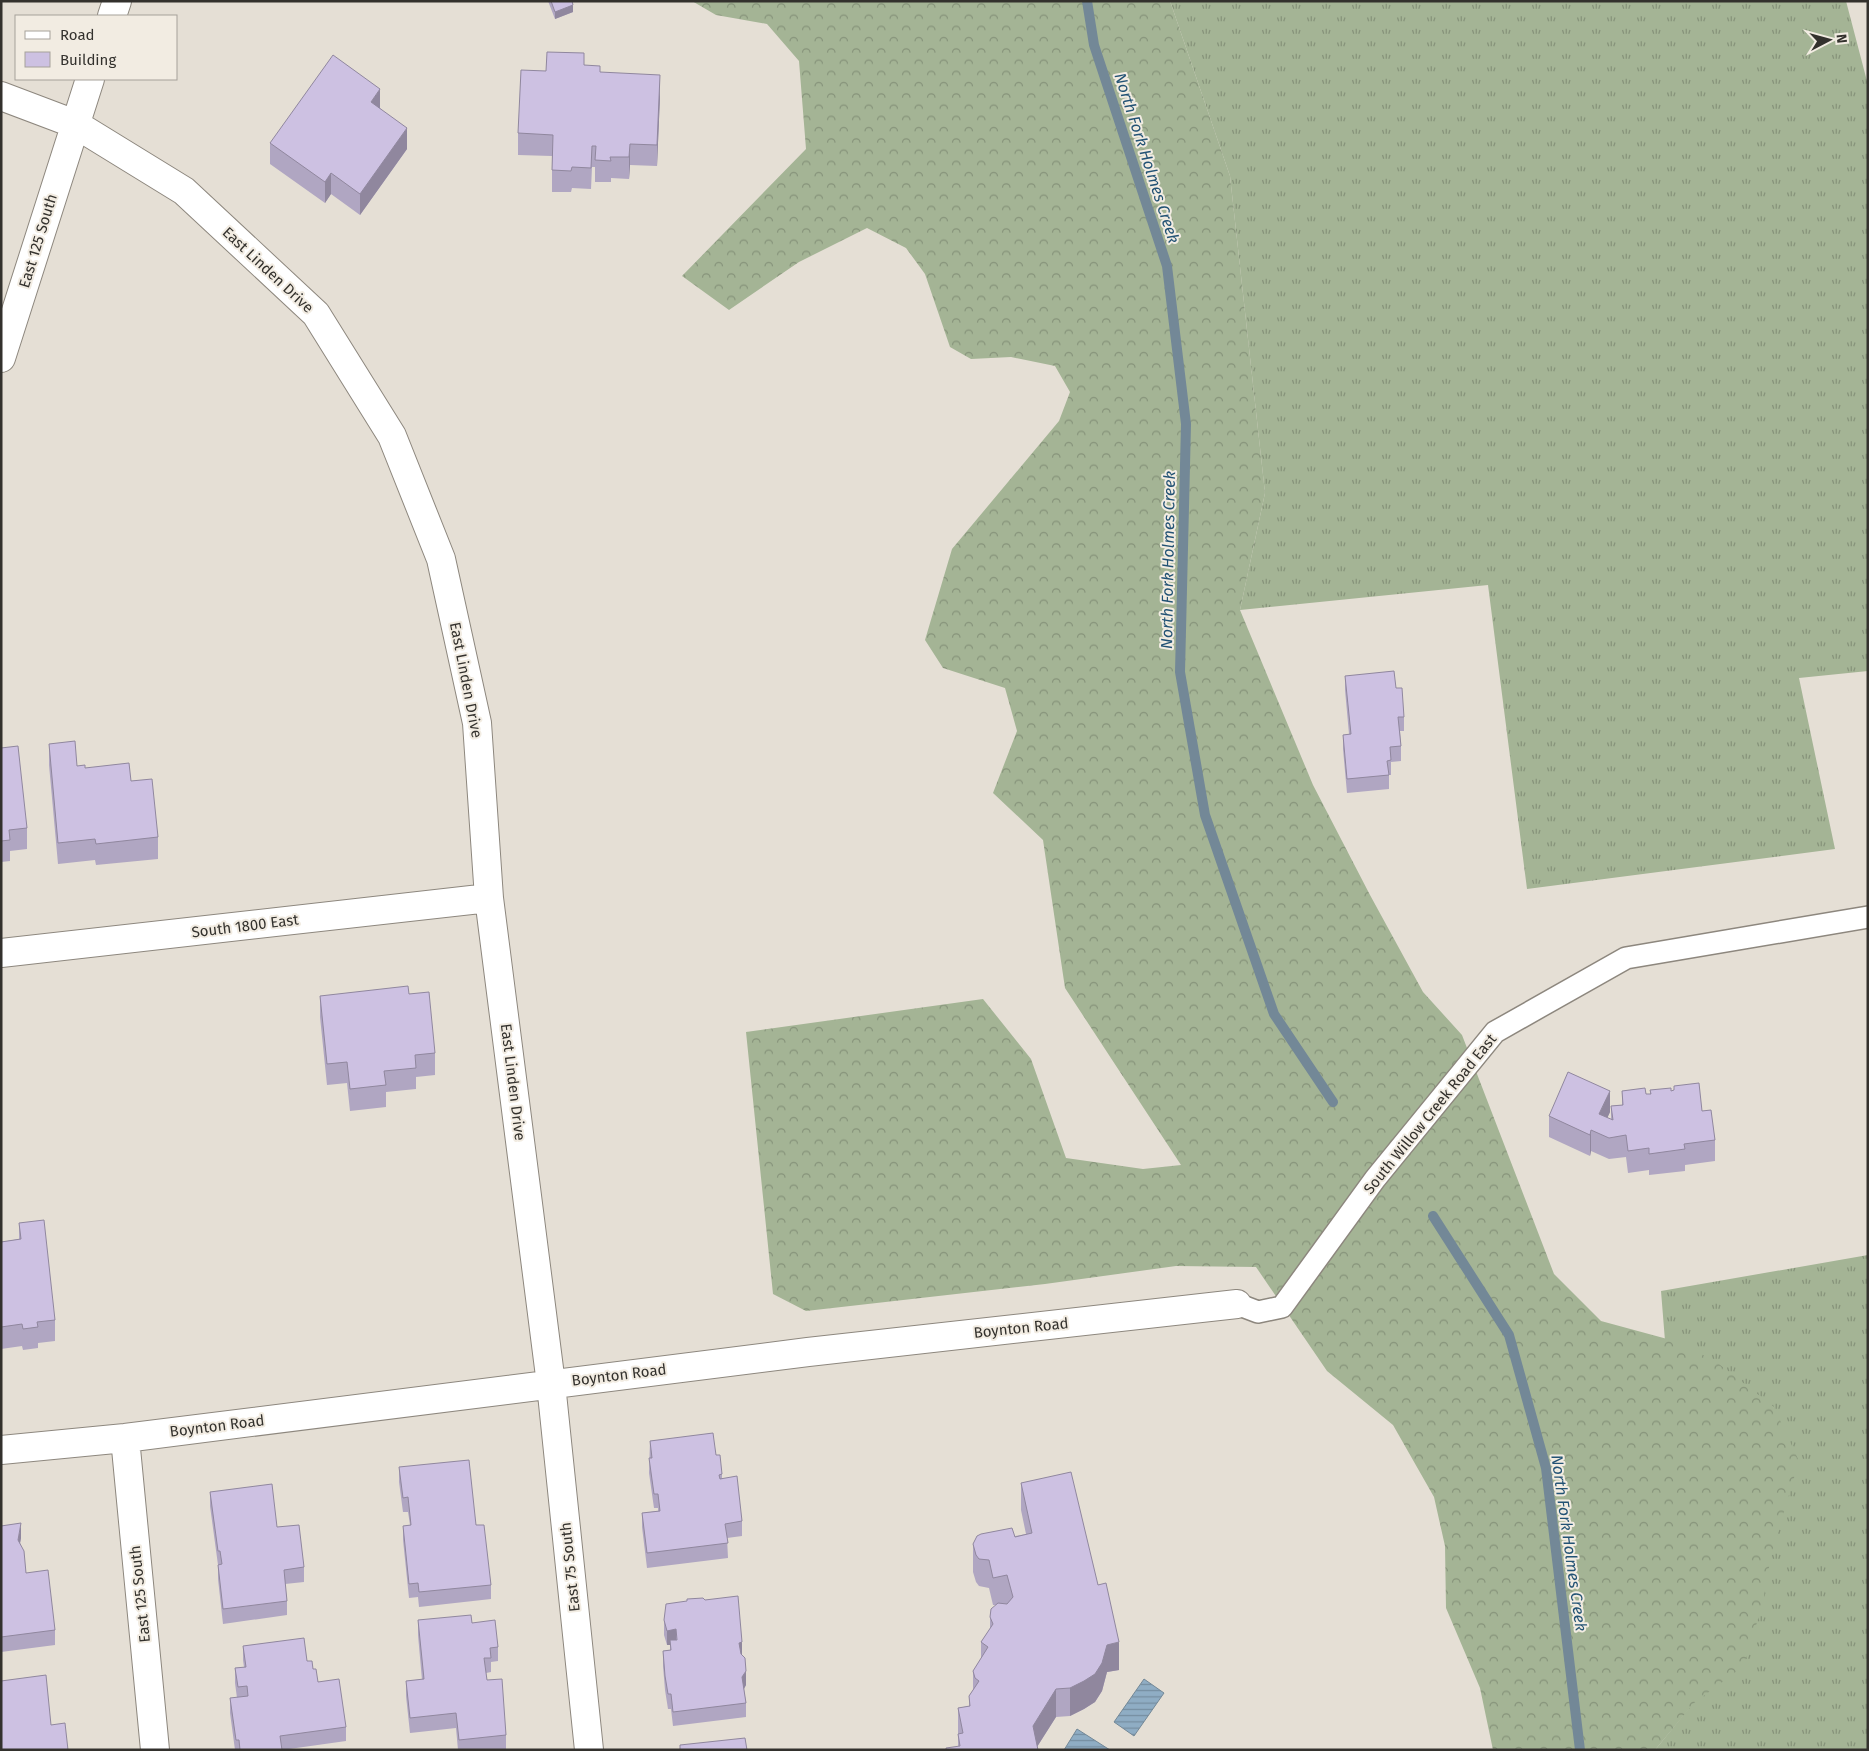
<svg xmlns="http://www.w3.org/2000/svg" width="1869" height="1751" viewBox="0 0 1869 1751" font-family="'Fira Sans',sans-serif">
  <defs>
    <pattern id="grass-tufts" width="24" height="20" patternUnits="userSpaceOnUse" patternTransform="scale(1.25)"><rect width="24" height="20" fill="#a4b495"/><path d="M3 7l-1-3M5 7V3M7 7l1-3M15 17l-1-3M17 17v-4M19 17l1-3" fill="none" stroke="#86937a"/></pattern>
    <pattern id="forest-crowns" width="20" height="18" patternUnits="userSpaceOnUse" patternTransform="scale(1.25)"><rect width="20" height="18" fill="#a4b495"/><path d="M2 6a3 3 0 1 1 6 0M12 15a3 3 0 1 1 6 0" fill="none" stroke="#86937a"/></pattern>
    <pattern id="water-rules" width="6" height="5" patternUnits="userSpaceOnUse" patternTransform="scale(1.25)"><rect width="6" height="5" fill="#8fadc4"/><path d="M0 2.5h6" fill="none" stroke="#758da0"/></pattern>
  </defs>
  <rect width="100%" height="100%" fill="#e5dfd5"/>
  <path fill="url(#grass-tufts)" d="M1170,1H1846L1868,85V671L1799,678L1835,849L1527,889L1488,585L1240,610L1265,493L1230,176Z
    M1868,1255V1750H1655L1694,1702L1661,1291Z"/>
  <path fill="url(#forest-crowns)" d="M692,1H1170L1230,176L1265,493L1240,610L1313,785L1370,895L1423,992L1462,1035L1554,1274L1601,1321L1682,1343L1719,1364L1774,1407L1799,1461L1771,1556L1763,1602L1744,1666L1694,1703L1655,1750H1493L1480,1688L1446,1608L1445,1546L1434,1497L1393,1425L1327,1371L1256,1267L1176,1266L1045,1284L806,1311L773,1294L746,1032L983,999L1031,1059L1066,1158L1143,1169L1181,1165L1065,988L1043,840L993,793L1017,731L1005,688L943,668L925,640L952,549L1059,421L1070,392L1055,366L1011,357L971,359L950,347L925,274L906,248L867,228L799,262L729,310L682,276L806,149L799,61L767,24L716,15Z"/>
  <path fill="url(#water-rules)" stroke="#738897" d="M1144,1679L1164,1693L1134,1736L1114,1722Z
    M1077,1729L1110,1750H1064Z"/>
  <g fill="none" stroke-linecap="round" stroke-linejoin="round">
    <path stroke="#738897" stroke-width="10" d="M1087,1L1094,45L1167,266L1186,424L1180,672L1205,815L1274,1014L1333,1102
      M1433,1216L1509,1335L1546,1468L1580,1750"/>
    <defs>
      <path id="service" d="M1237,1304L1258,1312L1282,1307L1375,1179L1495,1032L1626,958L1868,917"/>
      <path id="minor" d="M112,16L117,1
        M1,96L75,124L184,191L316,314L392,436L441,559L477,723L489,898L551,1384L589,1750
        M1,358L90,79
        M1,953L489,898
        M125,1438L155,1750
        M1,1450L125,1438L808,1352L1237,1304"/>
    </defs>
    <use href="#service" stroke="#8d877e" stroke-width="24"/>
    <use href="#minor" stroke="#8d877e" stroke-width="30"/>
    <use href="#service" stroke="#fff" stroke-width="21"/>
    <use href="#minor" stroke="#fff" stroke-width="28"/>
  </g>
  <path fill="#b0a6c2" d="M548,1H572L573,12L555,19Z
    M584,65L600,72L660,96L657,166L630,165L629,179L611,178V182H595V167H592L591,189L572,188L571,192H552V156L518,155V133L546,71Z
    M380,108L407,149L360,215L331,194L325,203L270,164V143Z
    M1345,676L1396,688L1404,717V731H1400L1401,746V761L1391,762V775H1389V789L1347,793L1343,749V735L1349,734L1345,690Z
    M49,744L77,766L85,768L131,781L158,837V859L96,865L95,860L58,864L49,765Z
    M1,748L27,828V849L10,851V861L1,862Z
    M409,994L435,1053V1075L416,1077V1089L386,1092V1107L350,1111L347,1083L327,1085L320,1017V996Z
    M1674,1086L1702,1111L1715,1140V1161L1685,1165V1171L1649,1175V1170L1628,1173L1626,1157L1609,1159L1591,1151L1590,1156L1549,1137V1116L1610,1112L1607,1118L1611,1119V1106L1622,1105V1091L1646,1094H1650V1090L1674,1091Z
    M19,1223L55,1320V1341L38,1343V1348L23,1350L22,1346L1,1349V1242L19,1239Z
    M650,1441L716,1455L722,1474V1478L742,1521V1536L727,1538L728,1558L647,1568L642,1527V1513L658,1511V1508H654L649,1473Z
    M399,1467L476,1525L491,1585V1599L419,1607L418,1597L409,1598L403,1540V1526L410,1525L408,1512H403L399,1482Z
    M1021,1483L1098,1585L1119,1670L1107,1672L1102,1691L1095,1702L1084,1709L1070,1716L1056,1717L1037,1747L958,1746V1708L969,1706V1696L973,1690V1671L981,1659V1642L990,1629V1617L997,1605H993L989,1588L979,1586L976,1582L973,1572V1544L1026,1534L1021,1510Z
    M210,1492L277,1527L304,1567V1582L285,1584L287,1601V1615L223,1624L218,1579V1565L210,1506Z
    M1,1526L21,1538L20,1543L26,1573L55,1630V1645L1,1652Z
    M418,1620L472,1623L498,1647V1661L491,1662V1672L486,1673L487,1680L506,1735V1750H458L456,1728L410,1733L406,1696V1681L422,1680L418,1635Z
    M664,1620L742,1656L746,1685L744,1689L746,1703V1717L673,1726L671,1709H668L665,1690L663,1666V1651L670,1650V1645H667L664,1635Z
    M243,1646L307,1661L313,1669L318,1682L346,1727V1741L282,1750H235L230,1713V1698H237L235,1683V1668L244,1667L243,1660Z"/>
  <path fill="#90879e" d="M573,5V12L555,19V12Z
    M660,75V96L657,166V145Z
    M380,89V110L371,102Z
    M407,128V149L360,215V194Z
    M630,144V165L629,179V157Z
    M331,173V194L325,203V182Z
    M1610,1091V1112L1600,1134L1599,1114Z
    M1591,1130V1151L1590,1156V1135Z
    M21,1523V1538L18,1554V1540Z
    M676,1629V1644L670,1640V1645H667V1631Z
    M742,1642V1656L739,1657V1643Z
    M1119,1642V1670L1107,1672L1102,1691L1095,1702L1084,1709L1070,1716V1688L1107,1645Z
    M746,1671V1685L742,1692V1677Z
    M1056,1689V1717L1035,1750L1033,1726Z"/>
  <path fill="#cdc1e2" stroke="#90879e" d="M551,1H572L573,5L555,12Z
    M547,52L584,53V65L600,66V72L660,75L657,145L630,144L629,157H610L611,161L595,160L596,146H592L591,168L572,167L571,171L552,170L553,135L518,133L521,70L546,71Z
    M333,55L380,89L371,102L407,128L360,194L331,173L325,182L270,143Z
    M1394,671L1396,688H1402L1404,717H1398L1401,746L1390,747L1391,760L1387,761L1389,775L1347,779L1343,735L1351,734L1345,676Z
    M75,741L77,766L85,765V768L129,763L131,781L152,779L158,837L96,844L95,839L58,843L49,744Z
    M18,746L27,828L9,830L10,840L1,841V748Z
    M408,986L409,994L429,992L435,1053L415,1055L416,1068L384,1071L386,1085L350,1089L347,1062L327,1064L320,996Z
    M1568,1072L1610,1091L1599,1114L1613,1120L1611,1106L1623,1105L1622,1091L1645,1088L1646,1094H1651L1650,1090L1671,1088V1091L1674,1090V1086L1699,1083L1702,1111L1711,1110L1715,1140L1684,1144L1685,1149L1649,1154V1148L1628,1151L1626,1135L1609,1138L1591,1130L1590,1135L1549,1116Z
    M44,1220L55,1320L37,1322L38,1327L23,1329L22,1324L1,1327V1242L21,1239L19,1223Z
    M713,1433L716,1455H720L722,1474L719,1475L720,1479L737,1476L742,1521L725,1524L728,1543L647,1553L642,1513L660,1511L658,1494H654L649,1458H652L650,1441Z
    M469,1460L476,1525H484L491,1585L419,1592L418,1583L409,1584L403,1526L411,1525L408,1497L403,1498L399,1467Z
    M1071,1472L1098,1585L1106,1583L1119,1642L1107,1645L1102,1663L1095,1674L1084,1681L1070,1688L1056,1689L1033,1726L1038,1750H946V1748L960,1746L958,1734L963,1733L958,1708L970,1706L969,1696L979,1681L975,1678L973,1671L988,1647L981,1642L993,1624L990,1617L991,1609L998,1603L1007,1604L1013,1597L1007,1575L993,1578L989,1560L979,1559L976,1555L973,1544L977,1536L981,1534L1012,1528L1015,1537L1032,1533L1021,1483Z
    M272,1484L277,1527L299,1525L304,1567L284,1570L287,1601L223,1609L218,1565L222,1564L220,1551H218L210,1492Z
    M21,1523L18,1540L24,1551L26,1573L48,1570L55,1630L1,1637V1526Z
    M738,1596L742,1642L739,1643L741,1654L745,1658L746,1671L742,1677L746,1703L673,1712L671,1694H668L665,1676L663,1651L671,1650L670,1640H677L676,1629L667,1631L664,1620L666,1604L687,1601V1599L703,1598L705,1600Z
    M471,1615L472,1623L495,1620L498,1647L490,1648L491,1658H484L487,1680L502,1679L506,1735L459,1740L456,1713L410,1718L406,1681L424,1679L418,1620Z
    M304,1638L307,1661H312L313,1669H316L318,1682L339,1679L346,1727L280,1736L282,1750H240L239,1740H236L230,1698L248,1696L247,1686L238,1687L235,1668L246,1667L243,1646Z
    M46,1675L51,1725L65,1723L68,1750H1V1681Z
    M745,1738L747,1750H680V1745Z"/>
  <g text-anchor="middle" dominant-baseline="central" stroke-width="4" stroke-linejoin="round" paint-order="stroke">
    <g font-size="15" fill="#33312d" stroke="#f2ece2">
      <text transform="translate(38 241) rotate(-73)">East 125 South</text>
      <text transform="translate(268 270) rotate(43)">East Linden Drive</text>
      <text transform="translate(466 680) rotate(79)">East Linden Drive</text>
      <text transform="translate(245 926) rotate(-7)">South 1800 East</text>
      <text transform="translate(513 1082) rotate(83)">East Linden Drive</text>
      <text transform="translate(1430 1114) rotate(-51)">South Willow Creek Road East</text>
      <text transform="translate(1021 1328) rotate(-6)">Boynton Road</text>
      <text transform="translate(619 1375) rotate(-7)">Boynton Road</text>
      <text transform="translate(217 1426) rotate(-7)">Boynton Road</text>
      <text transform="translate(570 1567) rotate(-96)">East 75 South</text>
      <text transform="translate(140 1594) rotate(-96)">East 125 South</text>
    </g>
    <g font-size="16" font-style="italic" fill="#225274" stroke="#f2ece2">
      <text transform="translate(1147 158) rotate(72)">North Fork Holmes Creek</text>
      <text transform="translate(1168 560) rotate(-89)">North Fork Holmes Creek</text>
      <text transform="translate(1569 1543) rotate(82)">North Fork Holmes Creek</text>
    </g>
  </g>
  <rect width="1869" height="1751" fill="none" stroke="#33312d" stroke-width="5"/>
  <rect x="15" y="15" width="162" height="65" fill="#f2ece2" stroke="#a6a19a"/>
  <rect x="25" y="31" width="25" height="8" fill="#ffffff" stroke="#a6a19a"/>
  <text x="60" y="40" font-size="15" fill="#33312d">Road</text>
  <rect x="25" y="52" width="25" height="15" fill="#cdc1e2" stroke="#a6a19a"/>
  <text x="60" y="65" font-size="15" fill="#33312d">Building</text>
  <g transform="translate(1829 40) rotate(84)" stroke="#f2ece2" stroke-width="4" paint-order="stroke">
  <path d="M0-4L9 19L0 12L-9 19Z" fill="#33312d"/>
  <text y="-8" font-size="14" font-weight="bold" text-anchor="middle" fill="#33312d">N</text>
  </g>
</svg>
